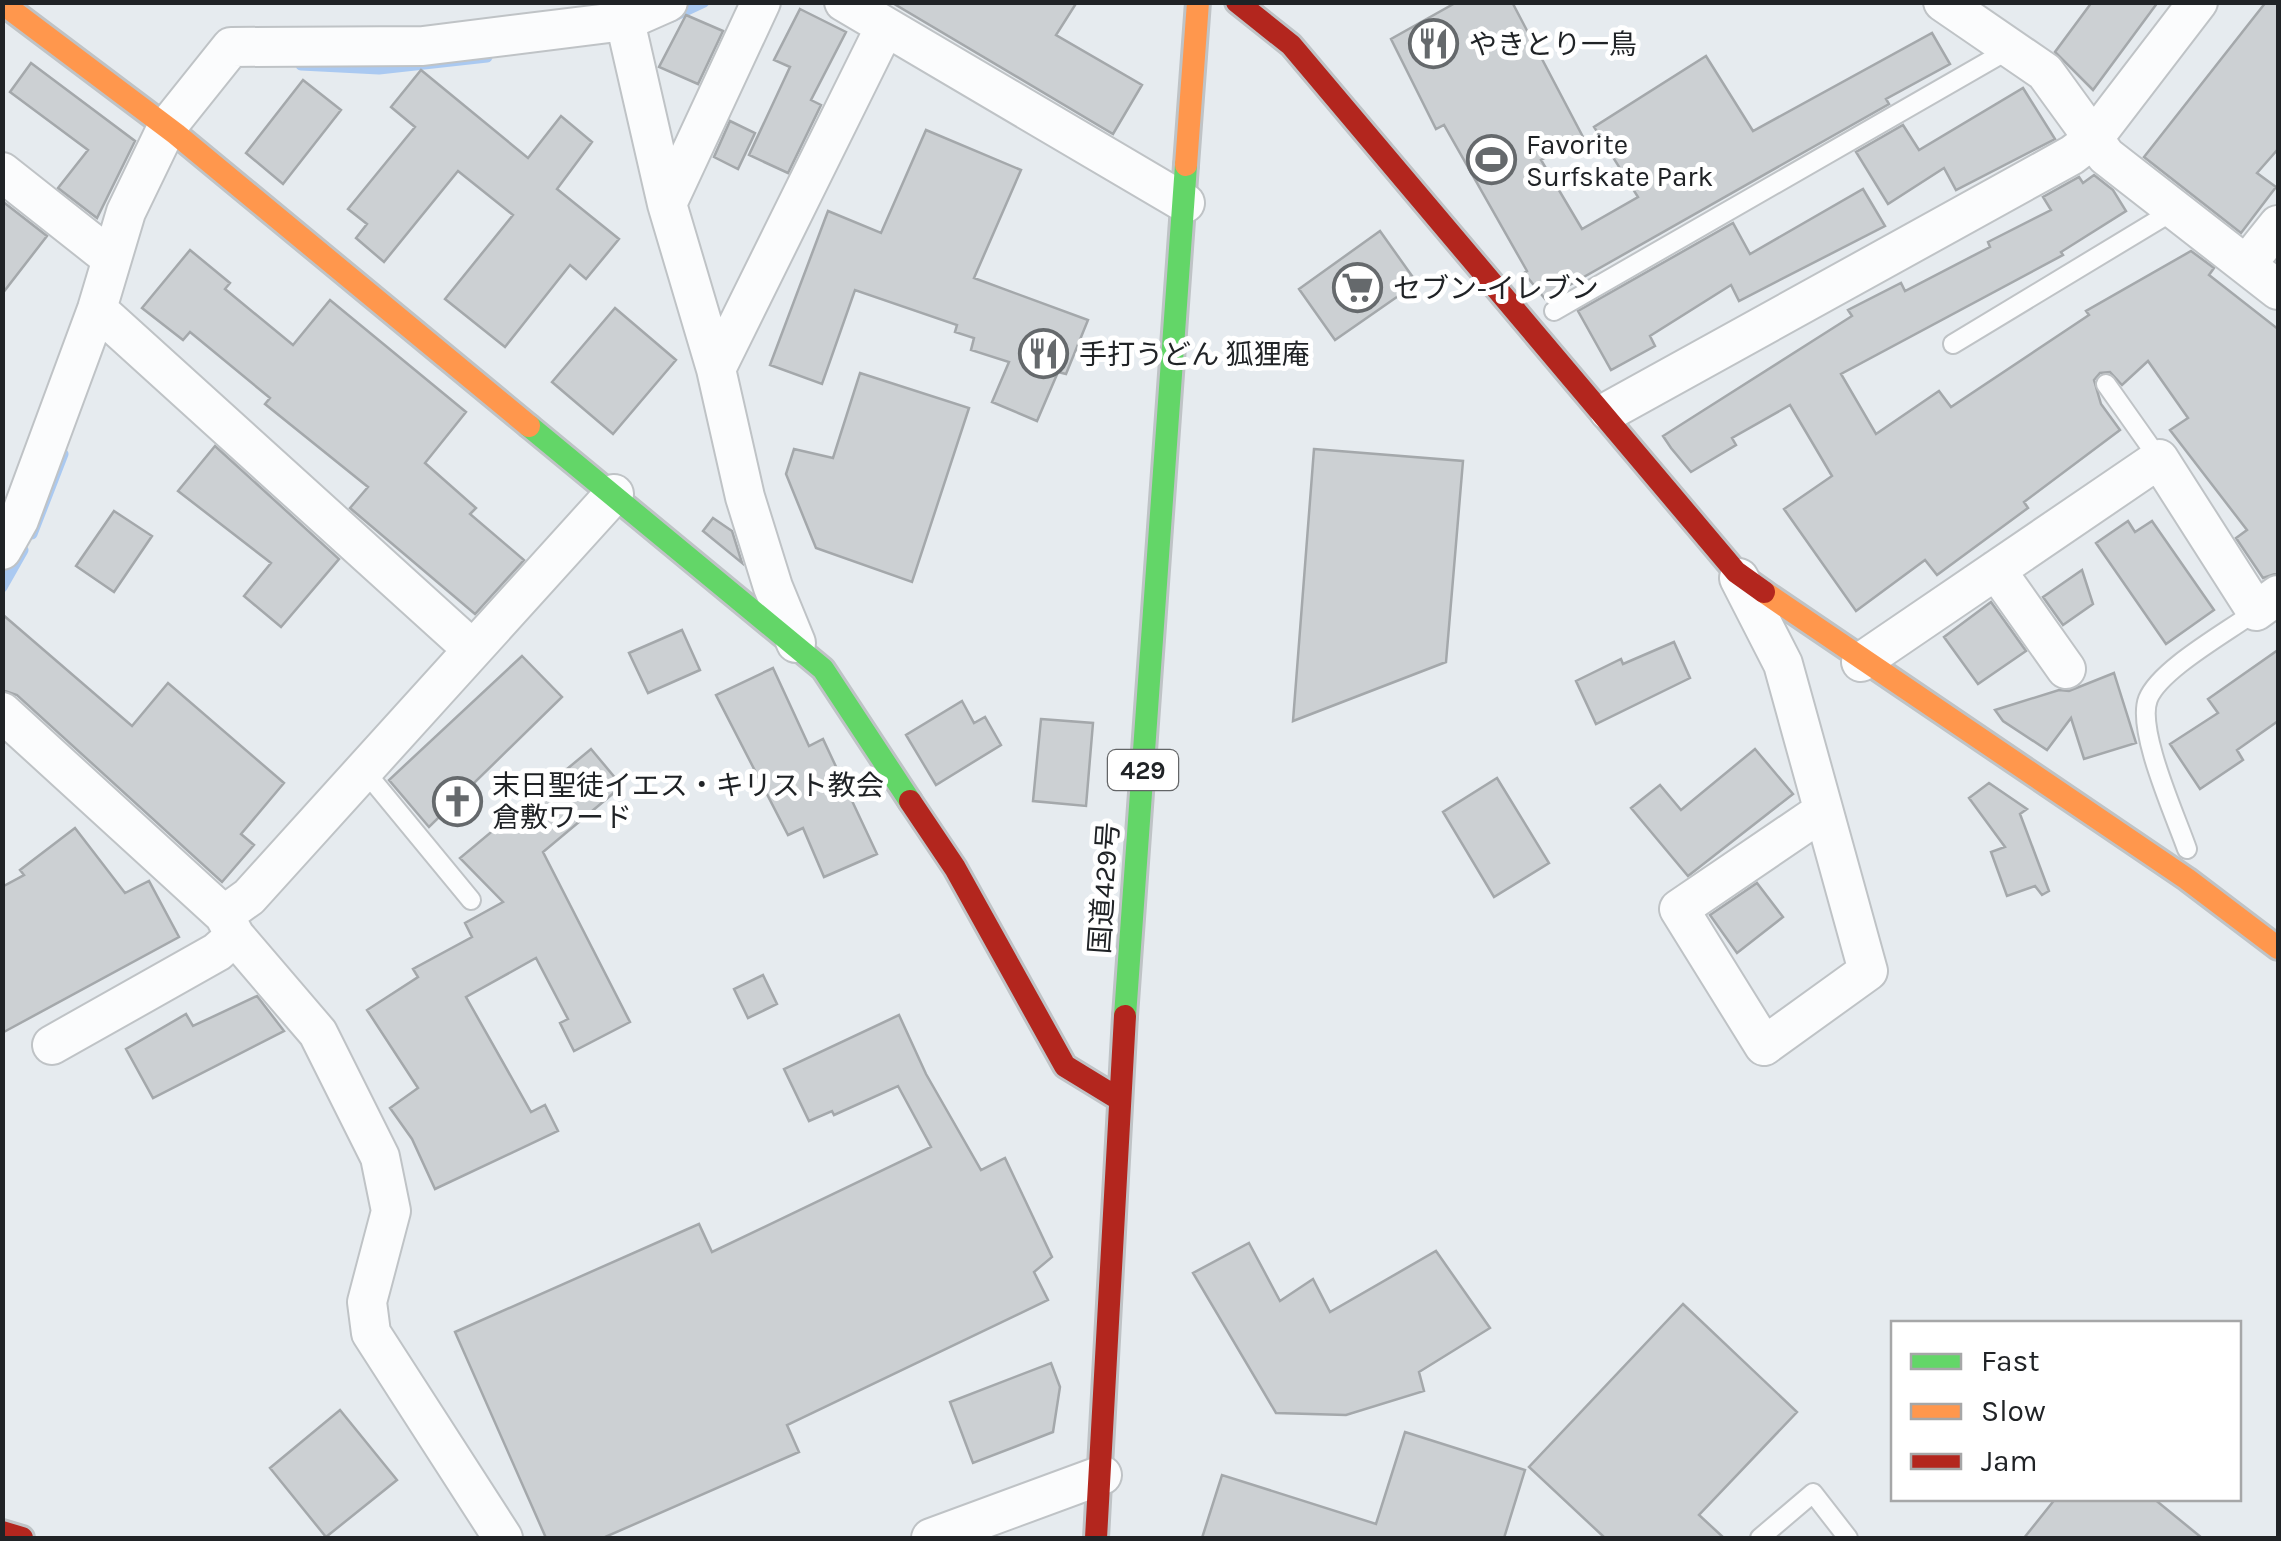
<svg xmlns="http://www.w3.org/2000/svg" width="2281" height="1541" viewBox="0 0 2281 1541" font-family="Karla,'Noto Sans JP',sans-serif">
  <rect width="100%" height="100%" fill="#e6ebef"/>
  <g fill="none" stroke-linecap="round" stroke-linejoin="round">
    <path stroke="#aac9f1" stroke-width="11" d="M672,17L704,2
      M301,65L379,69L487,57
      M32,534L63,454
      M2,587L23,550"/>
  </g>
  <path fill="#ccd0d3" stroke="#a4a8ab" stroke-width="2.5" d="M891,2H1077L1056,35L1142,85L1113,134Z
    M1457,2H1512L1583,137L1541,160L1582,229L1638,197L1594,127L1706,56L1753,131L1932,33L1950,64L1886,99L1889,104L1545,299L1524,273L1527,271L1444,125L1436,129L1391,39Z
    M2092,2H2158L2093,90L2055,52Z
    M2266,2H2278V149L2257,173L2276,187L2241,233L2144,157Z
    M800,9L846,32L811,100L821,105L788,173L749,155L790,67L774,60Z
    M686,15L723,31L698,84L659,67Z
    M31,63L135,141L97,218L58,188L88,150L10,92Z
    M421,70L528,158L561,116L592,142L557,189L619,239L586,279L570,265L505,347L445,299L513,215L458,171L384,262L356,238L367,224L348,209L415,127L391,107Z
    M303,80L341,110L283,184L246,153Z
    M2023,88L2055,139L1956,190L1944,168L1888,204L1856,152L1903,125L1919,150Z
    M730,121L755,133L738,169L714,157Z
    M926,130L1021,170L974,278L1088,320L1066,374L1058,372L1037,421L992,402L1009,362L971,350L974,338L955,332L957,325L855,290L822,384L770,365L828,211L881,233Z
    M2094,175L2113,190L2126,211L2061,252L2063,255L1841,374L1876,434L1939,391L1951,407L2089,315L2086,311L2191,251L2214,268L2209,275L2278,329V573L2263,578L2236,538L2247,530L2170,430L2188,418L2148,361L2122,385L2110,372L2100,373L2094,380L2101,404L2120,430L2024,502L2028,508L1937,575L1925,560L1856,611L1784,509L1832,476L1790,405L1732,438L1736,445L1691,472L1671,448L1663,436L1852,316L1848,310L1901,283L1905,291L1990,247L1988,242L2051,210L2043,197L2079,177L2083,183Z
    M1863,189L1885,226L1739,301L1731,285L1650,336L1655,346L1611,370L1578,311L1733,223L1750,254Z
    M2,201L47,236L2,294Z
    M1380,231L1417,283L1335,340L1299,289Z
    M190,250L230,283L225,289L293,345L330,300L466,412L425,463L476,508L470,514L524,560L475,614L350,508L368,487L265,404L270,398L190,332L183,340L142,308Z
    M615,308L676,360L613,434L552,382Z
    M860,373L969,408L912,582L816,548L786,474L794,449L833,458Z
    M215,446L339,559L281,627L244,596L271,563L178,491Z
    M1314,449L1463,461L1446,662L1293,721Z
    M114,511L152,536L114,592L76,566Z
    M713,518L732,531L742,563L703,531Z
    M2128,521L2135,532L2152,521L2214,610L2166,644L2096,543Z
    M2082,570L2093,604L2063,625L2043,597Z
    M1991,602L2026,651L1978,684L1944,637Z
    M2,614L132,726L168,683L284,783L241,834L254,845L222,882L17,695L2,690Z
    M682,630L700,670L648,693L629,653Z
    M1674,642L1690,678L1596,724L1576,681L1621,659L1623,664Z
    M2278,650V721L2237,750L2243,760L2200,789L2170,744L2218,713L2208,699Z
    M522,656L562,697L429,827L389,780Z
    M773,668L809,746L823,739L877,854L824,877L803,828L788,835L716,695Z
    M2114,673L2136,743L2084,759L2071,718L2047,750L2003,721L1995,710L2059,690L2069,691Z
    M962,701L974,723L985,717L1001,745L936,785L906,735Z
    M1041,719L1093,723L1086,806L1033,801Z
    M591,749L622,786L543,852L630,1022L574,1051L560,1023L568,1019L536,958L466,997L531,1112L545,1105L558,1131L435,1189L412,1139L390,1108L418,1088L367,1010L418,977L413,969L472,937L465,923L503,902L460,858Z
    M1755,749L1793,794L1688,876L1631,808L1660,785L1681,810Z
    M1497,778L1549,863L1494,897L1443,812Z
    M1989,783L2027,809L2020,814L2049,891L2042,895L2035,886L2007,896L1991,852L2005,847L1969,798Z
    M75,828L125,893L149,881L179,937L2,1033V887L24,875L20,870Z
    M1757,883L1783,917L1737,953L1710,915Z
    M763,975L777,1004L748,1018L734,989Z
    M257,996L284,1031L153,1098L126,1049L186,1014L193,1026Z
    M899,1015L926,1074L981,1170L1005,1158L1052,1257L1034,1272L1048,1300L787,1425L799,1452L603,1538H546L455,1332L699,1224L712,1252L931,1147L898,1086L834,1115L832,1111L809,1121L784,1069Z
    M1249,1243L1280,1301L1313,1279L1330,1312L1436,1251L1490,1328L1419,1372L1424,1391L1346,1415L1276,1413L1193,1273Z
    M1683,1304L1797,1412L1699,1515L1724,1538H1605L1529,1467Z
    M1051,1363L1060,1387L1053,1432L973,1463L950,1402Z
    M340,1410L397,1480L326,1537L270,1468Z
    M1405,1432L1525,1470L1504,1538H1202L1222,1475L1376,1524Z
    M2056,1498H2153L2202,1538H2024Z"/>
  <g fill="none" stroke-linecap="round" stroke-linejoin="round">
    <defs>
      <path id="lane" d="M1554,311L2010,49
        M1953,344L2173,211
        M2106,384L2159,459
        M363,769L471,900
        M2187,849C2176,817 2136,730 2148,699C2160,669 2229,631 2256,611
        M1760,1538L1813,1493L1848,1538"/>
      <path id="street" d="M844,2L1185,203
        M1943,2L2045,72L2106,156L2278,290
        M625,21L667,204L716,369
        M2,172L112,259
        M667,204L761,2
        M2246,265L2278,225
        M97,309L471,648
        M1609,411L2072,155L2093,139L2198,2
        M2,550L19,520L97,309L126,212L167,127L231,47L423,46L625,21L668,2
        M1996,570L2066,669
        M1739,578L1783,664L1868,971L1764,1046L1679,909L1823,811
        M796,643L773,587L745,497L716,369L885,27
        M1861,662L2159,459L2256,611L2278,595
        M2,712L224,915L235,936L318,1033L380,1157L391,1211L367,1302L371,1333L503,1538
        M224,915L249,897L614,494
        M52,1045L217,952L235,936
        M931,1538L1102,1475"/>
      <path id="fast" d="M529,426L823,669L910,801
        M1125,1016L1186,165"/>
      <path id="slow" d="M2,3L176,134L529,426
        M1186,165L1198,2
        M1764,592L2187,879L2278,948"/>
      <path id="jam" d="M1237,2L1291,45L1736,572L1764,592
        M910,801L955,868L1065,1066L1119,1099
        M2,1532L22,1538
        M1096,1538L1125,1016"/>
    </defs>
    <use href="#lane" stroke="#bfc3c6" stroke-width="22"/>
    <use href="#street" stroke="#bfc3c6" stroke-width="42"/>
    <use href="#fast" stroke="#bfc3c6" stroke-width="28"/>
    <use href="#slow" stroke="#bfc3c6" stroke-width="28"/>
    <use href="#jam" stroke="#bfc3c6" stroke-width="28"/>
    <use href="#lane" stroke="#fbfcfd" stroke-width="18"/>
    <use href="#street" stroke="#fbfcfd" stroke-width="38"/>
    <use href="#fast" stroke="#63d668" stroke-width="22"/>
    <use href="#slow" stroke="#ff974d" stroke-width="22"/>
    <use href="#jam" stroke="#b3261e" stroke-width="22"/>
  </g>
  <defs>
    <symbol id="restaurant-ring" viewBox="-11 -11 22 22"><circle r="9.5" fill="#fff" stroke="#65696c" stroke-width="1.5"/><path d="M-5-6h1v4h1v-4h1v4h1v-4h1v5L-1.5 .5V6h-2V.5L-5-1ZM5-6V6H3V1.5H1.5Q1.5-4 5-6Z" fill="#65696c"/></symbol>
    <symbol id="stadium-ring" viewBox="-11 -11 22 22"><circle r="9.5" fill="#fff" stroke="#65696c" stroke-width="1.5"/><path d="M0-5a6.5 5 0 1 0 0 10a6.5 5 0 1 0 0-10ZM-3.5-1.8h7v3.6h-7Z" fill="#65696c"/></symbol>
    <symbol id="supermarket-ring" viewBox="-11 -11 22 22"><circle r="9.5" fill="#fff" stroke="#65696c" stroke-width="1.5"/><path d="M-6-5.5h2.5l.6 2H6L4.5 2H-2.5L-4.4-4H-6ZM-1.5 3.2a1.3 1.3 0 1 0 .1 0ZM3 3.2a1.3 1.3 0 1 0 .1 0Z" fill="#65696c"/></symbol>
    <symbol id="church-ring" viewBox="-11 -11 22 22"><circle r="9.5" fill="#fff" stroke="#65696c" stroke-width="1.5"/><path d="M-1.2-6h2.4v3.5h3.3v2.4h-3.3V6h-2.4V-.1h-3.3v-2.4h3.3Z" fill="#65696c"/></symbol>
  </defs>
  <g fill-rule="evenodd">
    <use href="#restaurant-ring" x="1406" y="16" width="55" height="55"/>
    <use href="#stadium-ring" x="1464" y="132" width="55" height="55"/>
    <use href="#supermarket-ring" x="1330" y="260" width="55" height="55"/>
    <use href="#restaurant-ring" x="1016" y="326" width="55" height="55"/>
    <use href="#church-ring" x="430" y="774" width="55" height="55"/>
  </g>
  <g text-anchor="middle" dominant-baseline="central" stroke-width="10" stroke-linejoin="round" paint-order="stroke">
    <rect fill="#fff" stroke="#636567" stroke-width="2.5" x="1108" y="750" width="70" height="40" rx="8"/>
    <g font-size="25" font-weight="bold" fill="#202326">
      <text x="1143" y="770">429</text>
    </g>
    <g font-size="28" fill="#202326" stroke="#fff" text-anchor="start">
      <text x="1469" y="44">やきとり一鳥</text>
      <text x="1526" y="144">Favorite<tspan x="1526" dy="32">Surfskate Park</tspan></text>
      <text x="1393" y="288">セブン-イレブン</text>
      <text x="1079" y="354">手打うどん 狐狸庵</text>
      <text x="492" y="785">末日聖徒イエス・キリスト教会<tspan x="492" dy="32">倉敷ワード</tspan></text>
    </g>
    <g font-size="28" fill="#202326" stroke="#fff">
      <text transform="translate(1104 888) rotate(-86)">国道429号</text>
    </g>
  </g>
  <rect width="2281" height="1541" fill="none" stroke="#202326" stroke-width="10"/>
  <rect x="1891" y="1321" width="350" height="180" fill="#ffffff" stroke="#a6a7a8" stroke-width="2.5"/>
  <rect x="1911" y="1354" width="50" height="15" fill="#63d668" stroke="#a6a7a8" stroke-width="2.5"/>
  <text x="1981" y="1371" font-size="30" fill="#202326">Fast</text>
  <rect x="1911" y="1404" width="50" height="15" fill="#ff974d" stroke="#a6a7a8" stroke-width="2.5"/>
  <text x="1981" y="1421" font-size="30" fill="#202326">Slow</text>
  <rect x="1911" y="1454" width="50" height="15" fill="#b3261e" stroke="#a6a7a8" stroke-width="2.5"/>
  <text x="1981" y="1471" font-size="30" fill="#202326">Jam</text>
</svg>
